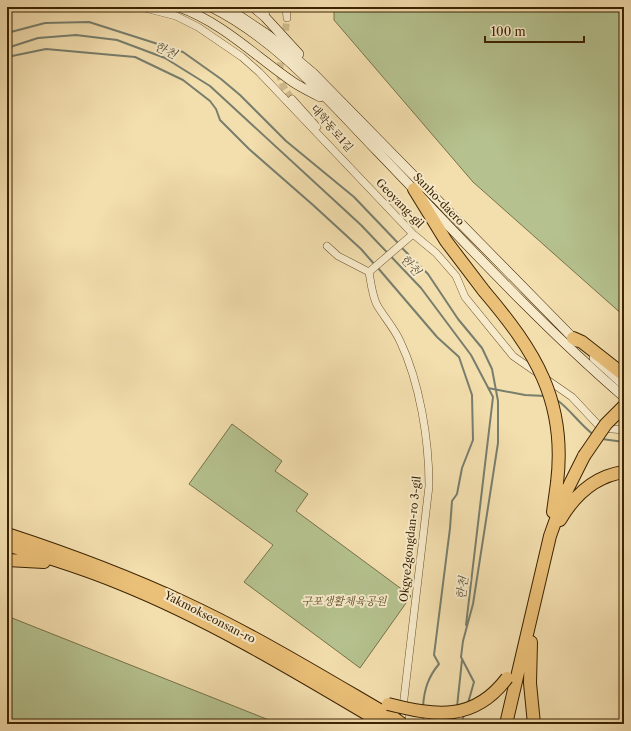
<svg xmlns="http://www.w3.org/2000/svg" width="631" height="731" viewBox="0 0 631 731" font-family="'Libre Caslon Text','Noto Serif KR',serif">
  <rect width="100%" height="100%" fill="#f3deae"/>
  <filter id="stains"><feTurbulence type="fractalNoise" baseFrequency=".005" numOctaves="4"/><feColorMatrix values="0 0 0 0 .2 0 0 0 0 .09 0 0 0 0 .02 0 0 0 .5 -.17"/></filter>
  <radialGradient id="worn" r=".72"><stop offset=".6" stop-color="#630" stop-opacity="0"/><stop offset="1" stop-color="#630" stop-opacity=".3"/></radialGradient>
  <path fill="#b5c28f" stroke="#787248" d="M334,7H624V316L473,182L334,20Z
    M232,424L282,461L275,471L308,494L296,511L411,596L360,668L244,582L273,545L189,484Z
    M7,616L279,724H7Z"/>
  <g fill="none" stroke-linecap="round" stroke-linejoin="round">
    <path stroke="#777e6d" stroke-width="2" d="M7,33L45,23L89,22L183,52L221,79L240,95L286,141L354,197L398,243
      M7,48L38,38L76,35L117,40L165,58L210,86L361,225L421,288L471,355L493,397L466,625
      M7,59L12,56L46,49L135,57L183,80L210,101L216,109L220,120L249,149L313,205L361,249L375,265
      M401,247L428,274L458,319L482,348L492,369L498,401V443L473,604L463,641L461,657L474,682L468,703
      M378,268L437,337L459,357L472,395L473,440L462,468L457,494L452,501L450,528L434,655L439,664C428,677 424,690 423,707
      M488,388L525,395L545,396
      M557,400C571,410 580,425 594,435
      M602,439L624,442
      M457,707L462,660
      M423,724V715
      M454,724L456,715
      M461,724L464,715"/>
    <path stroke="#ceb98c" stroke-width="7" stroke-dasharray="7 3.5" stroke-linecap="butt" d="M284,41L287,18
      M282,52C279,75 277,80 292,99"/>
    <defs>
      <path id="street" d="M141,7L176,16L198,27L242,57L259,72L413,234L436,253L456,276L465,297L513,356L572,397L601,428L624,430
        M286,7L287,18
        M7,9L16,7
        M265,17L266,7
        M292,99L317,127
        M327,246L338,256L369,272C371,283 372,295 377,305C384,317 394,328 400,341C420,383 429,440 429,486L401,724
        M369,272L413,234"/>
      <path id="secondary" d="M179,7C223,23 255,56 293,82C302,88 311,92 320,97
        M211,7C277,40 327,99 377,151C458,235 536,321 624,397
        M226,7L268,35L313,73L577,342
        M253,7L265,17L299,54
        M594,358L624,385"/>
      <path id="highway" d="M414,189L446,241L484,291
        M573,338L582,342L624,375
        M553,512L557,483
        M560,520C574,496 595,476 624,472
        M7,534C68,554 127,576 185,603C258,637 326,679 395,719
        M7,545C44,556 83,568 119,583C211,620 298,673 384,724
        M7,560L44,562
        M531,642L530,683L534,724
        M506,724L550,536L565,494L584,456"/>
    </defs>
    <use href="#street" stroke="#6a522d" stroke-width="8"/>
    <use href="#secondary" stroke="#3c2302" stroke-width="10"/>
    <use href="#highway" stroke="#3c2302" stroke-width="14"/>
    <use href="#street" stroke="#f7eaca" stroke-width="7"/>
    <use href="#secondary" stroke="#f7eaca" stroke-width="9"/>
    <use href="#highway" stroke="#eabf77" stroke-width="12"/>
    <defs>
      <path id="highway-bridge" d="M484,291C535,351 567,401 557,483
        M584,456L606,424L624,406
        M388,704C436,716 474,722 507,678
        M395,719L402,724"/>
    </defs>
    <use href="#highway-bridge" stroke="#3c2302" stroke-width="14" stroke-linecap="butt"/>
    <use href="#highway-bridge" stroke="#eabf77" stroke-width="12"/>
  </g>
  <g text-anchor="middle" dominant-baseline="central" stroke-width="4" stroke-linejoin="round" paint-order="stroke">
    <g font-size="11" fill="#3c2302" stroke="#f7eaca">
      <text transform="translate(332 128) rotate(49)">대학동로1길</text>
      <text transform="translate(439 199) rotate(46)">Sanho-daero</text>
      <text transform="translate(400 203) rotate(46)">Geoyang-gil</text>
      <text transform="translate(410 539) rotate(-84)">Okgye2gongdan-ro 3-gil</text>
      <text transform="translate(210 617) rotate(27)">Yakmokseonsan-ro</text>
    </g>
    <g font-size="11" font-style="italic" fill="#5a4b25" stroke="#f7eaca">
      <text x="344" y="601">구포생활체육공원</text>
    </g>
    <g font-size="12" font-style="italic" fill="#5a5038" stroke="#f7eaca">
      <text transform="translate(166 50) rotate(26)">한천</text>
      <text transform="translate(411 265) rotate(47)">한천</text>
      <text transform="translate(462 588) rotate(-83)">한천</text>
    </g>
  </g>
  <rect width="631" height="731" fill="none" stroke="#f3deae" stroke-width="24"/>
  <rect x="8" y="8" width="615" height="715" fill="none" stroke="#3c2302" stroke-width="2"/>
  <rect x="12" y="12" width="607" height="707" fill="none" stroke="#3c2302"/>
  <path d="M485 36v6h99v-6" fill="none" stroke="#3c2302" stroke-width="2"/>
  <text x="491" y="36" font-size="12" fill="#3c2302" stroke="#f7eaca" stroke-width="3" paint-order="stroke">100 m</text>
  <rect width="100%" height="100%" filter="url(#stains)"/>
  <rect width="100%" height="100%" fill="url(#worn)"/>
</svg>
